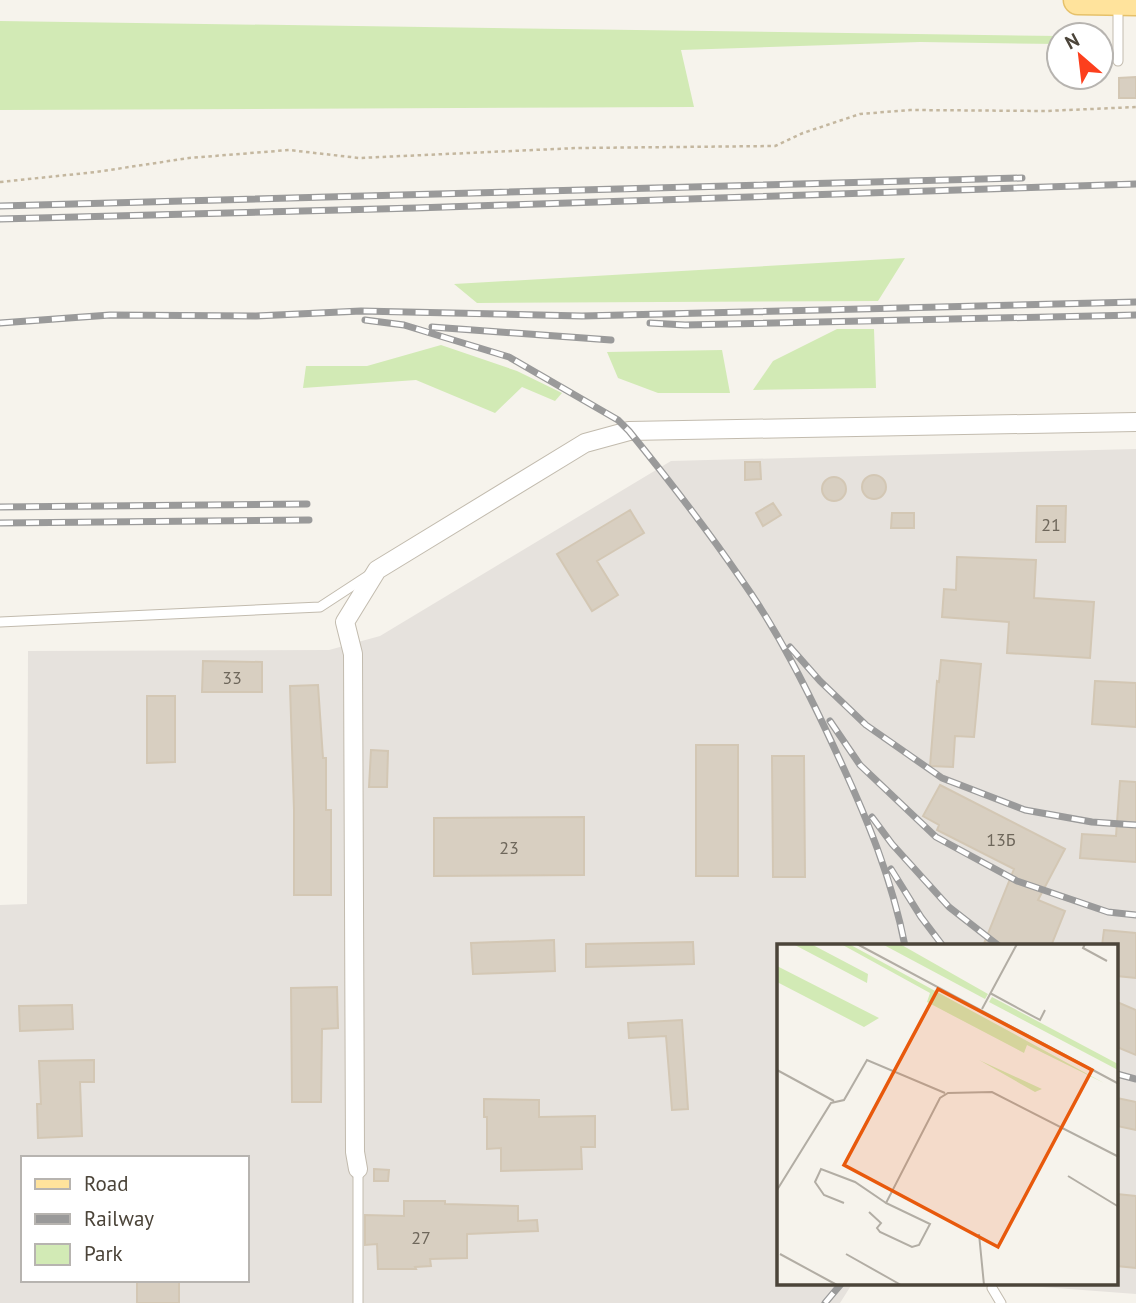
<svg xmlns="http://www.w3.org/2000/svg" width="1136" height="1303" viewBox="0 0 1136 1303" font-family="'PT Sans',sans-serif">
  <rect width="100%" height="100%" fill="#f6f3ec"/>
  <path fill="#e6e2dd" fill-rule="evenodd" d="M1136,449V1294L1003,1284H1117V946H779V1284H852L840,1303H0V905L27,904L28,651L329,650L380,636L671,461ZM23,1158H247V1280H23Z"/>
  <path fill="#d2eab5" d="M0,21L1059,36V44L920,42L681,50L694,107L0,110Z
    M905,258L878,301L477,303L454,284Z
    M837,329H874L876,388L753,390L773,361Z
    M441,345L517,371L562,393L555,401L522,387L495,413L416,380L303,388L306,366H367Z
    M722,350L730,393H658L618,378L607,352Z"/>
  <path fill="#d8cfc1" stroke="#d3c7b4" stroke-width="2" d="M1136,77V98H1119V78Z
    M745,462H760L761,479L745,480Z
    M862 487a12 12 0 1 1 24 0a12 12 0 1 1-24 0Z
    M822 489a12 12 0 1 1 24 0a12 12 0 1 1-24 0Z
    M773,503L781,515L763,526L756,513Z
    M1037,506H1066L1065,542H1036Z
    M630,510L644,533L597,561L618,595L592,611L557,554Z
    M892,513H914V528H891Z
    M957,557L1036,560L1034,598L1094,602L1090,658L1007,653L1009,622L942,617L944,589L956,590Z
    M941,660L981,664L974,737L955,736L953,767L930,766L937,681L939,682Z
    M203,661L262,662V692H202Z
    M1095,681L1136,683V727L1092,724Z
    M318,685L323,758H326V810H331V895H294V810L290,686Z
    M147,696H175V762L147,763Z
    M696,745H738V876H696Z
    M371,750L388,751L387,787H369Z
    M772,756H804L805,877H773Z
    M1120,781L1136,782V862L1080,858L1082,834L1116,836Z
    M940,785L1065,849L1038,900L1065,911L1051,946H983L1014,869L937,830L939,825L923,816Z
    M584,817V875L434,876V818Z
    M1104,930L1136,933V978L1117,976V946H1102Z
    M554,940L555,971L473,974L471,943Z
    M693,942L694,964L586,967V944Z
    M337,987L338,1028L322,1029L321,1102H292L291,988Z
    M1117,1002L1136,1010V1055L1117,1047Z
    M72,1005L73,1029L20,1031L19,1006Z
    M682,1020L688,1109L672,1110L666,1036L629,1038L628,1023Z
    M94,1060V1082H80L82,1136L38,1138L37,1104H41L39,1061Z
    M1117,1098L1136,1102V1130L1117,1126Z
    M484,1099L539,1100V1117L595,1116V1147H581L582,1169L501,1171V1148L487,1149V1117H484Z
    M374,1169L389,1170L388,1181H374Z
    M1117,1194L1136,1196V1268L1117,1266Z
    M404,1201H445V1204L518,1206V1221L537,1220L538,1231L467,1234V1258L430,1259L431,1266L415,1267L416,1269H378L377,1244L365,1245V1215L404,1216Z
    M137,1280H179V1303H137Z"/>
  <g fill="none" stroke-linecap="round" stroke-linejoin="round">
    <defs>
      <path id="lane" d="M1118,2V61
        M0,622L320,607L369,575
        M992,1288L1001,1303
        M358,1303V1169"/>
      <path id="street" d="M358,1169L355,1152L353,654L345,622L377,570L585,443L629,431L1136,422"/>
      <path id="primary" d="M1078,0L1136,1"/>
    </defs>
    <use href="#lane" stroke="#c2bbae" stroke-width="11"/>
    <use href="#street" stroke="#c2bbae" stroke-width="20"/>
    <use href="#primary" stroke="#e6c16a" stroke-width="31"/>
    <path stroke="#c4b79f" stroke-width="2.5" stroke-dasharray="3.5 3.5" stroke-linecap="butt" d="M0,182L96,172L189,158L289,150L359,158L577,148L775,146L803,133L860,114L910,110L1046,111L1136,107"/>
    <use href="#lane" stroke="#fff" stroke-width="9"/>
    <use href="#street" stroke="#fff" stroke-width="18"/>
    <use href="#primary" stroke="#ffe39c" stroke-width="28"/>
    <defs>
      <path id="rail" d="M0,206L1022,178
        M0,219L416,208L1136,184
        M365,320L404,325L509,357L618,420L629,431C668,479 706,528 741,579C780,634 810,695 838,756C867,818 892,879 905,946
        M0,323L110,315L256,316L361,311L582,316L1136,302
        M650,323L685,325L1136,315
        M432,327L611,340
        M0,507L307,504
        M0,523L309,520
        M790,647L820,681L866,725L942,778L1025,810L1092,822L1136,825
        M830,721L860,765L936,837L1017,881L1108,912L1136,915
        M872,817L892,844L949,907L999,946
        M891,869L921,917L943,946
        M1117,1074L1136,1079
        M825,1303L841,1284"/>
    </defs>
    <use href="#rail" stroke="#9a9a9a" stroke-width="7"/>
    <use href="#rail" stroke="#fff" stroke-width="4.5" stroke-dasharray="13" stroke-linecap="butt"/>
  </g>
  <g text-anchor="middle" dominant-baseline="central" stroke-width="6" stroke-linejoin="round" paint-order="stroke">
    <g font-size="18" fill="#6e675b">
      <text x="1051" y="524">21</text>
      <text x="232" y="677">33</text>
      <text x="1001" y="839">13Б</text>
      <text x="509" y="847">23</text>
      <text x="421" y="1237">27</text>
    </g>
  </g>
  <g transform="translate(777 944)">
    <rect width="341" height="341" fill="#f6f3ec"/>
    <path d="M16,0H34L91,30L90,39ZM64,0H72L327,139L250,101L247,109L150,58L153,49ZM105,0H123L211,50L208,55ZM0,22L102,74L87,83L0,38ZM215,53L341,120V126L212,58ZM202,116L265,145L258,148Z" fill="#d2eab5"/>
    <path fill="none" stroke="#b2ada4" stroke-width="2" d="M80,0L342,140M308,0L306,4L330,17M213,49L263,76L268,66M205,65L240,0M0,126L57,157M291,232L342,263M0,246L54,159L67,156L90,116L168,149M67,259L47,251L38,238L44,225L78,238L109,259M92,268L104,279L100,284L103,288L135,303L142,301L153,280L109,259L163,154L171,149L215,148L342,213M202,290L207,341M3,310L60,341M69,310L124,341"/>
    <path fill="#e8590c" fill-opacity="0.15" stroke="#e8590c" stroke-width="3.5" d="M161,45L315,126L221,303L67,221Z"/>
    <rect width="341" height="341" fill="none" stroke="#4b4439" stroke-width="3.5"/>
  </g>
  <rect x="21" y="1156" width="228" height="126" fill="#ffffff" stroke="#b7b4b0" stroke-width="2"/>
  <rect x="35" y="1179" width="35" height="10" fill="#ffe39c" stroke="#b7b4b0" stroke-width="2"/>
  <text x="84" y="1191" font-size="21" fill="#4b4439">Road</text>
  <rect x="35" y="1214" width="35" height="10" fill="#9a9a9a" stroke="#b7b4b0" stroke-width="2"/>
  <text x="84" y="1226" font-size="21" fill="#4b4439">Railway</text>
  <rect x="35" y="1244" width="35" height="21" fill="#d2eab5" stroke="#b7b4b0" stroke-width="2"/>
  <text x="84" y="1261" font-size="21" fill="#4b4439">Park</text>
  <g transform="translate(1080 56) rotate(332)"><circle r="33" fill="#ffffff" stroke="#b7b4b0" stroke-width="2"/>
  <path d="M0-5L12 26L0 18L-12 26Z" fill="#fc3f1d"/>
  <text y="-10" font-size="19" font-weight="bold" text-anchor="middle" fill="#4b4439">N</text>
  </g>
</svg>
